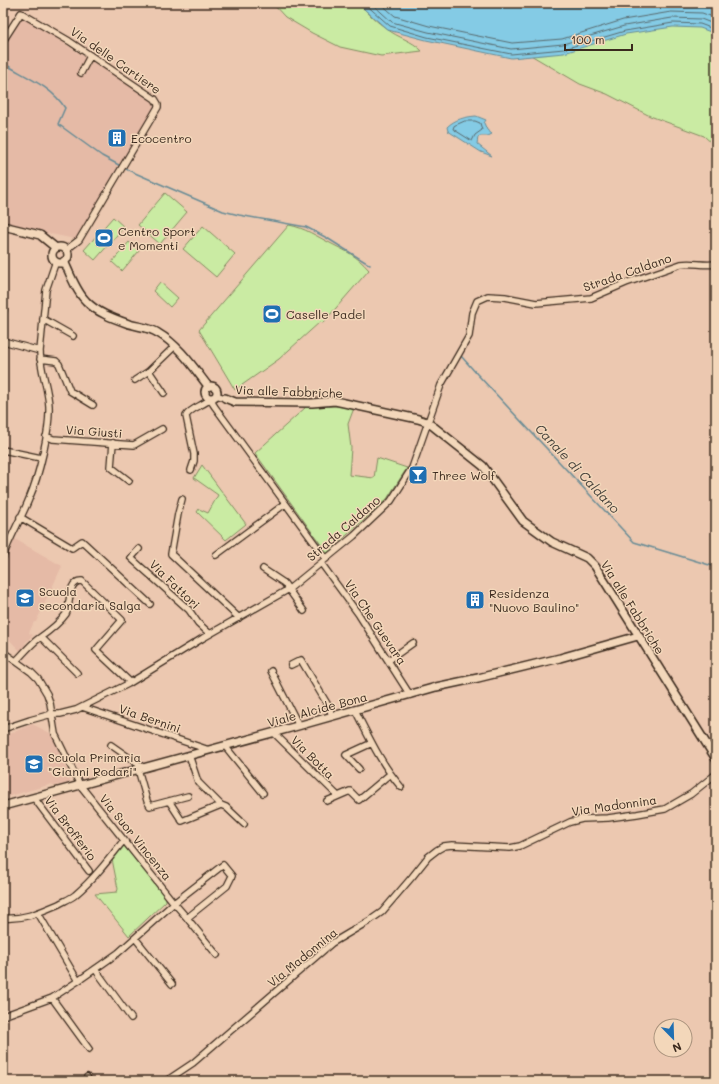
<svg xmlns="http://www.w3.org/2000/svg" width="719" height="1084" viewBox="0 0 719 1084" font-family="Mali,sans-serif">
  <rect width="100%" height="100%" fill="#ecc8b0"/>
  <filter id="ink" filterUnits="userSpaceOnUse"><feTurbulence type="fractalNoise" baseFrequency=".025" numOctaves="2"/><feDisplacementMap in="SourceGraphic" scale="8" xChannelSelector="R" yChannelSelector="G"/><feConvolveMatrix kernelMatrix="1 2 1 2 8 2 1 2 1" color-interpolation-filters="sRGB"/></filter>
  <g filter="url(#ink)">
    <path fill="#e5baa6" d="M19,14L154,102L155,106L75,239L3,224V43Z
      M13,538L62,566L36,622H34L29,633L33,635L25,643L27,646L21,652L3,633V574L5,575L6,573L5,559Z
      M32,724L50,733L58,748L70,780L69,783L54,786L52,784L3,798V737Z"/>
    <path fill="#caeba3" stroke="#828a60" d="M272,3H359C367,13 377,22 387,29C398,38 412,40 422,51L381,56L340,47L312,33L285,17Z
      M716,3V147L704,136L650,116L607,94L580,84L529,54Z
      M165,193L187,212L160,244L138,225Z
      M113,217L124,227L95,260L84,250Z
      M289,225C305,228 316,236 330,243C347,252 355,254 369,270L323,323L320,322L279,359L235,390L199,330Z
      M203,226L235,254L216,277L183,249Z
      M129,242L139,251L122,271L112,262Z
      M160,282L178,298L170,307L153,291Z
      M337,406L354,408L348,424L351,448L349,475L374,478L377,458L407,468L387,499L327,553L255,453L306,407Z
      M202,465L246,524L226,540L197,512L199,509L208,513L218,495L194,478Z
      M123,845L166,896V901L129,936L95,894L117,892L118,889L112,859Z"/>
    <path fill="#84cbe5" stroke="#678b95" d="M359,3H716V34L700,28L673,27L626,34L564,53L511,58L426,40L388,30L364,9Z
      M476,116L486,120L484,123L487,130L492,134L488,136H480L478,137L477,144L492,156L481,152L448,131L447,127C455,119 465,117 476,116Z"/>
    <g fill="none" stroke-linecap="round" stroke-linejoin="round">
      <path stroke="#586a6e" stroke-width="1" d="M364,3L390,26L427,37L511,54L564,49L625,31L673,23L700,24L716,30
        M371,3L392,22L428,32L511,49L563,44L624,26L672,18L701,19L716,25
        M380,3L395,16L429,26L512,43L562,39L623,20L671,12L702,13L716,18
        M465,121H475L480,123L482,130L475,135L472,141L453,129L454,126Z"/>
      <path stroke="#678b95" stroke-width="1.5" d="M3,63C24,76 51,86 65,108L58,124L102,156L128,170L223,211L239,215L306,227L327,238L370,265
        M463,352L461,356L477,374L634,542L716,567"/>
      <defs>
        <path id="minor" d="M3,41L21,13L69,41L155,99L158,104V107L79,240L66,250
          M81,73L90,56
          M3,306L4,309L3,313
          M43,319L73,336
          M3,341L40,351
          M40,359L56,361L59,364L70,391L93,405
          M149,371L164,393
          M135,380L149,371L175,346
          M216,395L225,398
          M212,398L213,404L215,407L326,559
          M46,436L53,439L134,445L162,429
          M113,443L111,467L129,481
          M3,450L41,458
          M191,470L194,461V454L186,416C191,407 204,406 211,398
          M182,499L178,514L171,554L239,618
          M20,517L72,548L82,541L150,604
          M139,549L131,558L189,610L198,623L210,634
          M216,555L285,504
          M3,557C10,537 21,519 29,499C39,476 50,431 49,406C48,387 40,370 40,351L46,290L56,261
          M321,563L359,615L410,695
          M263,569L284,583L304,611
          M41,637L77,673
          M3,652L31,672L38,679L47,694L50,703L55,734L80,785L174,903L118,953L78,981L52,998L3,1016
          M389,660L413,643
          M16,661C23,654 30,645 38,639C48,632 59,624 66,614C71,605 67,580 82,581L122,620L96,650L130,682
          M291,665L301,660L329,707L332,716
          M271,671L299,726
          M82,707L209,750
          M355,710C369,737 381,764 401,787
          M3,729L30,720L52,714H60L76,710L128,684L203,638L289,589L354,536L391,501L412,468L441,385L469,336L472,313L477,301L488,296L505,297L536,303L591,298L626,283L681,264C693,262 703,266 716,264
          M274,733L338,796
          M111,745L144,768
          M225,746L263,793
          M189,755L198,782L221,805L226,807L244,824
          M138,769L147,801L150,806L188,796
          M359,769L346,755L372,743
          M34,798L89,871
          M169,801L182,821L221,805
          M327,801L350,791L359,800L390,774
          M223,865L232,876L227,886L187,918L174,903Z
          M38,913L78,981
          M3,918C24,920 40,912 59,904C64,901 70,899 75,895C94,879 109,859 124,840
          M187,918L217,955
          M135,938L172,984
          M95,969L131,1018
          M52,998L89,1049
          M87,1077L89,1081
          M166,1081L193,1063L332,943L369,921L382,912L412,877L428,857L437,850L444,846L452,845L510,848L520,846L570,822L582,819L608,818L637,814L665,809L691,794L716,774"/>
        <path id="tertiary" d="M3,226L40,235L56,248
          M52 255a8 8 0 1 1 16 0a8 8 0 1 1-16 0Z
          M64,261C70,274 76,291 86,301C97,313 115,319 129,324C139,327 149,327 158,333C179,345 194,368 208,386
          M205 392a6 6 0 1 1 12 0a6 6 0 1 1-12 0Z
          M225,398L235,402L312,403L335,401L418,419L427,422L434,427L483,466L523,521L552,542L587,558L595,566L716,759
          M3,806L294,727L436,687L478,678L560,658L638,636"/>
      </defs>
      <use href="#minor" stroke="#3b2a1e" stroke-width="8"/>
      <use href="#tertiary" stroke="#3b2a1e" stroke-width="10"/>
      <use href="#minor" stroke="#f3d7ba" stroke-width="5.5"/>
      <use href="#tertiary" stroke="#f3d7ba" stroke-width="7"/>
    </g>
  </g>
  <defs>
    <symbol id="building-square" viewBox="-11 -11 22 22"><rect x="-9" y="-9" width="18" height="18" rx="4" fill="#1f6fb2" stroke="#f3d7ba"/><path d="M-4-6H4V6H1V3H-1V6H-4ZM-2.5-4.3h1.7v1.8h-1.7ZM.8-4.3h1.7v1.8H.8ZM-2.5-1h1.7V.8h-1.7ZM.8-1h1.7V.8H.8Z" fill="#fff"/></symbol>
    <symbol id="stadium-square" viewBox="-11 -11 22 22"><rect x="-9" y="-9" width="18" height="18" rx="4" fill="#1f6fb2" stroke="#f3d7ba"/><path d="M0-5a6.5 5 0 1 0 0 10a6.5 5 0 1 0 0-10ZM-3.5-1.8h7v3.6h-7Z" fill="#fff"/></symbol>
    <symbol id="bar-square" viewBox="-11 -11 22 22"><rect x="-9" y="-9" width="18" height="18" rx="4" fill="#1f6fb2" stroke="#f3d7ba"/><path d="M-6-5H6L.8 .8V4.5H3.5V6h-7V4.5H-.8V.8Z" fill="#fff"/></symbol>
    <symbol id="school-square" viewBox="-11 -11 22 22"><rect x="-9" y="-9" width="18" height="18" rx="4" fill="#1f6fb2" stroke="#f3d7ba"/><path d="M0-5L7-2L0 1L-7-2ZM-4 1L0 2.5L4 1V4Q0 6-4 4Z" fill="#fff"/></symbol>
  </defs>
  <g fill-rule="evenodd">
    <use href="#building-square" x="106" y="127" width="22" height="22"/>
    <use href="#stadium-square" x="93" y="227" width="22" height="22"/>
    <use href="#stadium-square" x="261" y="303" width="22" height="22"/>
    <use href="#bar-square" x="407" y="464" width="22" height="22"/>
    <use href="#school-square" x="14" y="587" width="22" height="22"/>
    <use href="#building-square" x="464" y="589" width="22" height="22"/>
    <use href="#school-square" x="23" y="753" width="22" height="22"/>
  </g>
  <g text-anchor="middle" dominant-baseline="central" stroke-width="3" stroke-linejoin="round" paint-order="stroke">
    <g font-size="12" fill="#3b2a1e" stroke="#f3d7ba">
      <text transform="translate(116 60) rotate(35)">Via delle Cartiere</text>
      <text transform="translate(627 272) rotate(-19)">Strada Caldano</text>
      <text transform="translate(289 391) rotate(2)">Via alle Fabbriche</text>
      <text transform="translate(94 431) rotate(4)">Via Giusti</text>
      <text transform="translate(343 528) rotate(-41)">Strada Caldano</text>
      <text transform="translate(175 584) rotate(44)">Via Fattori</text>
      <text transform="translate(633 607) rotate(58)">Via alle Fabbriche</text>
      <text transform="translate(376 622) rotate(56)">Via Che Guevara</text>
      <text transform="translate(317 709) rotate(-15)">Viale Alcide Bona</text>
      <text transform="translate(150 718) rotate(19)">Via Bernini</text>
      <text transform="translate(313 757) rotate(45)">Via Botta</text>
      <text transform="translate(614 805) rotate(-8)">Via Madonnina</text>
      <text transform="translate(71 828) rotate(53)">Via Brofferio</text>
      <text transform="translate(136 837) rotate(51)">Via Suor Vincenza</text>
      <text transform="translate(302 957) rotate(-39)">Via Madonnina</text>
    </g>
    <g font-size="12" fill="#3b2a1e" stroke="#f3d7ba" text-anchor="start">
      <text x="131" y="138">Ecocentro</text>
      <text x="118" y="231">Centro Sport<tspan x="118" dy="14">e Momenti</tspan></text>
      <text x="286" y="314">Caselle Padel</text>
      <text x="432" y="475">Three Wolf</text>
      <text x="39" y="591">Scuola<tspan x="39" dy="14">secondaria Salga</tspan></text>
      <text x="489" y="593">Residenza<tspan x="489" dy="14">"Nuovo Baulino"</tspan></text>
      <text x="48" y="757">Scuola Primaria<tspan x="48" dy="14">"Gianni Rodari"</tspan></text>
    </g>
    <g font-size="13" font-style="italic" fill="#46423c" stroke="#f3d7ba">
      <text transform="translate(578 468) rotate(47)">Canale di Caldano</text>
    </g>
  </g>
  <rect width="719" height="1084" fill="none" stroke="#f3d7ba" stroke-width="16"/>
  <rect x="8" y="8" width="703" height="1068" fill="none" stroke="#3b2a1e" stroke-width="1.5" filter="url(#ink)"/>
  <g transform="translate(673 1038) rotate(157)"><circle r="19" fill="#f3d7ba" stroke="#a9927c"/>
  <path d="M0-3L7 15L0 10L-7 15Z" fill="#1f6fb2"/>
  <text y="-6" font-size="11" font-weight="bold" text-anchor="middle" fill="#3b2a1e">N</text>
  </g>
  <path d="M565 44v6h67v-6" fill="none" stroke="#3b2a1e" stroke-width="2"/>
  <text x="571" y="44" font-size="12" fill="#3b2a1e" stroke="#f3d7ba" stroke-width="3" paint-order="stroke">100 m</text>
</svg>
